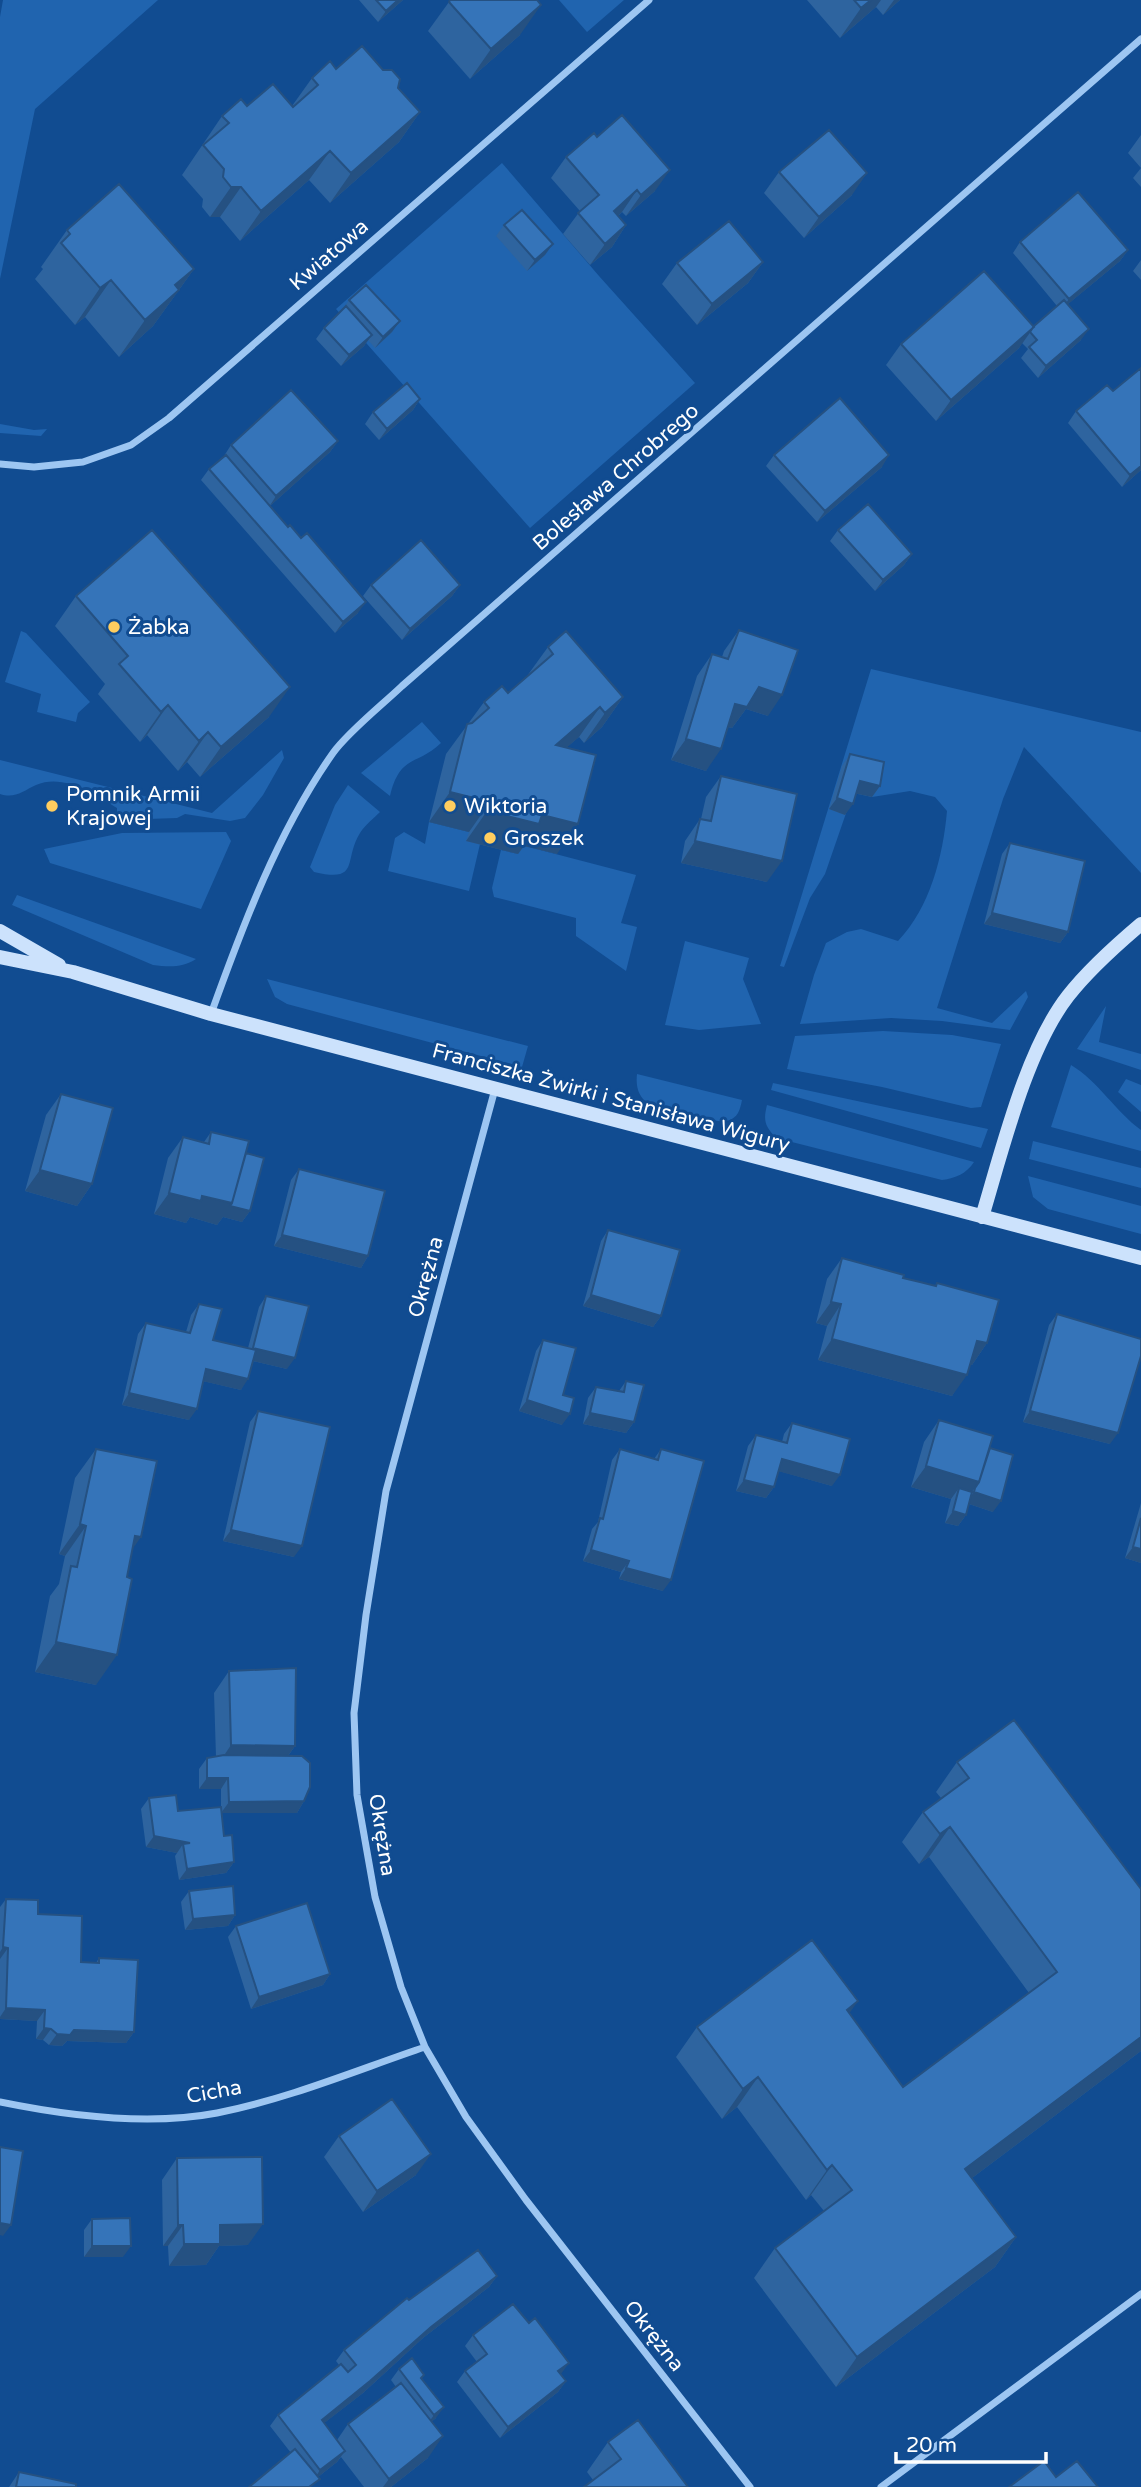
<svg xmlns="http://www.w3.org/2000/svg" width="1141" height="2487" viewBox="0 0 1141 2487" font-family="'Varela Round',sans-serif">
  <rect width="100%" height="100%" fill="#114c91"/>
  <path fill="#2064af" d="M3,0H158L35,109L0,279V17Z
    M559,0H624L587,32Z
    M502,163L599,276L695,383L530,528L336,309Z
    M0,424L34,430L47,429L41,436L0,433Z
    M21,631L26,633L90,702L78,713L76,722L37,712L41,694L5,682Z
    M871,669L1141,732V873L1024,747L1003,799L937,1008L992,1023L1026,991L1028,997L1010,1030L942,1021L891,1018L800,1024L814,975L826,943L847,932L861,929L898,941C930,908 943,856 947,811L935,797L910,791L872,797L853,793L825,874L810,898L784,967L780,966Z
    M422,722L441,743C417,766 400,754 390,796L361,773Z
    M282,750L284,758L263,795L245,818L230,821L185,814L177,818L117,820V808C95,794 63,773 36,785C23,791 15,799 0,794V760L212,813Z
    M348,785L380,812C374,818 365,825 360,833C343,860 361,883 314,872L310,867L335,805Z
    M429,822L469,832L480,844L469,891L388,871L395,838L404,832L425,844Z
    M226,832L231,841L201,909L50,863L44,849L122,833Z
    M521,845L636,875L621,923L637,927L626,971L576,936V918L494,897L492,888L501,850L518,854Z
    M17,895L196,959C182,968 169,967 153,965L12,905Z
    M685,941L749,958L743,979L761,1024L699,1030L665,1025Z
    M267,979L528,1046L522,1067L287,1004L275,997Z
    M1106,1006L1099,1042L1141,1054V1070L1077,1049Z
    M883,1031L952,1035L1001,1044L981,1107L971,1108L882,1087L787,1069L795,1036Z
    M1071,1065C1098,1081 1115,1111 1141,1130V1151L1051,1127Z
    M637,1074L742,1100C740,1110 738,1118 727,1121C718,1124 650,1106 643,1099C637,1092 636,1083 637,1074Z
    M1126,1079L1141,1085V1112L1118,1092Z
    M773,1083L988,1129L981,1148L771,1090Z
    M767,1105L974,1162C966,1174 956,1178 942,1180L776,1138C765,1126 763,1121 767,1105Z
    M1033,1141L1141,1168V1188L1029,1159Z
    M1028,1176L1141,1206V1234L1048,1209L1033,1197Z"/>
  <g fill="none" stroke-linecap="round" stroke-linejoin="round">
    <path stroke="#9dc6f2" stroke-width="7" d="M0,464L34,467L83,462L131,445L169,418L649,0
      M211,1014C243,925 278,831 333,753C348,732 382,705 402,686L1141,39
      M495,1089L386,1491L366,1615L354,1713L357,1795L375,1897L401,1987L425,2047L466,2117L526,2200L750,2487
      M0,2102C68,2116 149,2126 217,2113C288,2099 357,2070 425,2047
      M881,2487L1141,2294"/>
    <path stroke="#cce2fc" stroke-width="14" d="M0,931L59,965
      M0,957L73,972L211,1014L1141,1258
      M982,1217C1002,1151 1026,1050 1068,996C1089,969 1115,946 1141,924"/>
  </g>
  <path fill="#2e649f" d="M359,0H403L378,22Z
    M807,0H900L883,15L876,7L840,38Z
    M449,2L520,35L470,79L428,31Z
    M336,69L398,88L420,112L399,142L330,203L309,180L240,241L220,217H210L202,207L203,199L182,175L222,116L247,106H292L312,78Z
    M1141,135V187L1133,178L1141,168L1128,153Z
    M597,137L655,191L626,216L622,212L618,216L626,225L612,247L590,265L563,234L580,211L551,178L566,157Z
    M779,172L852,195L804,238L764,193Z
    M504,225L545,255L527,271L496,236Z
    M67,230L194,269L153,326L119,357L85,317L75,325L35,279L43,269L41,267Z
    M1020,242L1128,250L1120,261L1068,304L1081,340L1038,378L1021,358L1028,349L1022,343L1019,348L936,421L886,365L901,344L1034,326L1057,306L1013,253Z
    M1141,260V280L1133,271Z
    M763,262L748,283L697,325L662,284L677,263Z
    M349,300L392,332L375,348L368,340L364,346L341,366L316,339L324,328L341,312Z
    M1113,391L1141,470L1122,487L1068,423L1076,411Z
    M420,399L413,410L379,440L365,424L373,412Z
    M338,441L330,452L270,506L358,613L335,633L201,480L209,469L224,457V456L231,445Z
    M774,455L882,467L817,522L766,466Z
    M838,530L912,554L904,565L875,591L830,541Z
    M371,585H460L452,596L402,640L363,596Z
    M76,596L269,717L200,777L187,762L178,771L147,735L140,742L98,694L105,684L55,626Z
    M739,630L768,716L746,709L732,728L728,727L706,771L671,760L697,676L712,654L722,657L724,651Z
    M548,647L623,697L602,727L584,743L579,737L567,747L557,854L524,846L518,854L466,841L469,832L429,822L446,754L484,702L508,693L527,676Z
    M850,754L880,786L872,797L856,793L845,815L829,809L842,766Z
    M721,776L767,882L681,863L685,841L700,819H701L706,797Z
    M1010,843L1068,932L1060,943L984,924L1002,854Z
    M61,1094L92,1184L77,1206L25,1191L46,1115Z
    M211,1132L246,1153L250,1211L242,1222L223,1217L217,1225L190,1217L186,1223L154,1214L168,1158L183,1137L204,1142Z
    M299,1169L368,1256L361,1268L274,1246L291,1180Z
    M608,1230L661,1316L653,1327L583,1306L601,1241Z
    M842,1258L903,1278L935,1286L937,1283L987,1343L972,1365L970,1364L952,1396L818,1360L827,1326L816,1323L827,1279Z
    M266,1296L287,1369L253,1361L241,1390L203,1381L189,1420L122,1405L138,1334L146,1323L186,1332L191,1315L199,1304L213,1340L248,1348L259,1307Z
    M1057,1314L1110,1444L1023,1422L1049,1325Z
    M543,1340L563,1395L562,1425L519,1411L536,1351Z
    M626,1381L634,1422L626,1433L583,1424L588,1398L596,1387L619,1391Z
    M258,1411L294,1557L223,1541L250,1422Z
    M939,1420L990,1448L993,1512L969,1504L966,1515L958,1526L945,1523L951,1499L911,1487L924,1442Z
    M792,1423L832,1486L779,1471L774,1487L766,1498L736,1491L748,1446L756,1435L782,1442L784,1434Z
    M96,1449L132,1550L96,1685L35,1672L50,1596L59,1584L65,1556L59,1554L75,1478Z
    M620,1449L654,1459L661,1449L663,1591L619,1579L621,1572L583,1561L592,1529L598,1522L612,1460Z
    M1141,1503V1563L1125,1558Z
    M229,1671L295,1746L288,1756L304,1801L297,1813H221L224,1836L234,1862L226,1873L179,1880L175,1856L177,1853L146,1847L141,1809L149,1798L178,1811L221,1807V1789H199V1769L207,1758L216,1757L214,1693Z
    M957,1762L1141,1889V2051L972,2178L1016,2237L995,2267L836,2387L754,2278L775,2248L824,2211L811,2195L806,2200L737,2107L722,2119L676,2057L697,2027L849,2014L903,2087L1029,1993L929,1857L919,1864L902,1842L923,1812L941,1798L936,1792Z
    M189,1891L235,1915L228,1926L185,1930L181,1902Z
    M6,1899L38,1914L81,1962L96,1963L99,1958L134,2032L126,2043L67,2041L62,2046L49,2045L43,2040L36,2039L37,2021L0,2019V1907Z
    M236,1926L330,1974L323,1985L251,2009L228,1937Z
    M339,2136L416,2175L363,2212L324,2157Z
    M177,2158L248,2245L219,2246L206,2265L169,2266L168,2246H163L162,2180Z
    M92,2219L123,2257H84V2230Z
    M497,2276L489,2287L423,2338L363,2393L324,2423L337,2440L348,2424L396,2387L391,2380L399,2369L424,2375L421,2379L436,2418L431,2422L428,2458L391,2487H364L341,2457L337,2462L318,2477L291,2453L270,2426L278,2415L339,2365L336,2361L344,2350L409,2300Z
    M473,2335L561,2374L566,2381L558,2392L500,2438L457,2382L465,2371L477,2362L465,2346Z
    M608,2442L688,2487L593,2480L587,2472Z
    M19,2472L76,2487H9Z"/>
  <path fill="#255182" d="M398,0H403L378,22L386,11Z
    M871,0H881L876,7L840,38L861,8Z
    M894,0H900L883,15Z
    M541,5L520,35L470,79L491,49Z
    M420,112L399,142L330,203L351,173Z
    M330,151L309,180L240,241L261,211Z
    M670,170L655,191L626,216L641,195Z
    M867,173L852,195L804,238L819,217Z
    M231,187H241L220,217H210Z
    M637,190L622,212L599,232L614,211Z
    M626,225L612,247L590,265L605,244Z
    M553,244L545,255L527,271L535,260Z
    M1128,250L1120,261L1061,310L1069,299Z
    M763,262L748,283L697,325L712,304Z
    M194,269L153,326L119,357L145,320L175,285Z
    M111,280L85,317L75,325L100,288Z
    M400,321L392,332L375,348L383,337Z
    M1034,327L1019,348L936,421L951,400Z
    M1089,329L1081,340L1038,378L1046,366Z
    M372,335L364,346L341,366L349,355Z
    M420,399L413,410L379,440L387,429Z
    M338,441L330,452L269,507L276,496Z
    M889,455L882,467L817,522L825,511Z
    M1141,466V470L1122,487L1130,475Z
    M912,554L904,565L875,591L883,580Z
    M460,585L452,596L402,640L410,629Z
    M366,602L358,613L335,633L343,622Z
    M290,687L269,717L200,777L221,747Z
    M759,687L782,695L768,716L746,709L732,728L720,725L735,704Z
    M623,697L602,727L584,743L605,713Z
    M168,705L147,735L140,742L161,712Z
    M600,707L579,737L535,775L556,745Z
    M208,732L187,762L178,771L199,741Z
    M686,739L721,749L706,771L671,760Z
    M860,781L880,786L872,797L853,793Z
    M450,792L490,802L469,832L429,822Z
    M837,798L853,804L845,815L829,809Z
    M487,811L542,815L578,824L557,854L524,846L518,854L466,841Z
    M695,841L782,861L767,882L681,863Z
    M992,913L1068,932L1060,943L984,924Z
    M40,1170L92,1184L77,1206L25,1191Z
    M169,1193L202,1196L232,1203L250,1211L242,1222L223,1217L217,1225L190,1217L186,1223L154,1214Z
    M282,1235L368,1256L361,1268L274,1246Z
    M591,1295L661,1316L653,1327L583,1306Z
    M831,1302L841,1304L827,1326L816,1323Z
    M832,1339L967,1375L952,1396L818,1360Z
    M977,1341L987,1343L972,1365L962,1362Z
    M253,1348L295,1358L287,1369L245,1359Z
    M206,1369L248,1379L241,1390L198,1380Z
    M129,1393L197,1409L189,1420L122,1405Z
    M527,1400L570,1414L562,1425L519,1411Z
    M1030,1411L1118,1433L1110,1444L1023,1422Z
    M590,1413L634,1422L626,1433L583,1424Z
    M782,1459L840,1475L832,1486L774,1470Z
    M926,1466L979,1482L964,1503L959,1488L951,1499L911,1487Z
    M744,1480L774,1487L766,1498L736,1491Z
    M974,1492L1001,1501L993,1512L966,1503Z
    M953,1511L966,1515L958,1526L945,1523Z
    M80,1524L86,1526L65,1556L59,1554Z
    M231,1530L302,1546L294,1557L223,1541Z
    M135,1536L141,1537L120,1567Z
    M1133,1547L1141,1549V1563L1125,1558Z
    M591,1550L629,1561L621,1572L583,1561Z
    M626,1568L671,1580L663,1591L619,1579Z
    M56,1642L117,1655L96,1685L35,1672Z
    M231,1745L295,1746L280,1767L217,1766Z
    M207,1778H228L221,1789H199Z
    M304,1801L297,1813H221L229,1802Z
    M950,1827L929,1857L919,1864L940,1834Z
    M154,1836L190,1843L183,1844L177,1853L146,1847Z
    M234,1862L226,1873L179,1880L187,1869Z
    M235,1915L228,1926L185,1930L193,1919Z
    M3,1947L8,1948L0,1959V1952Z
    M330,1974L323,1985L251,2009L259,1997Z
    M858,2001L837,2031L847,2010Z
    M6,2008L45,2010L37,2021L0,2019V2017Z
    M44,2028L51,2029L43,2040L36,2039Z
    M74,2030L134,2032L126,2043L67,2041L62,2046L49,2045L57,2034Z
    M1141,2037V2051L944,2199L965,2169Z
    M758,2077L737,2107L722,2119L743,2089Z
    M431,2154L416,2175L363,2212L377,2191Z
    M832,2165L811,2195L806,2200L827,2170Z
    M0,2223L11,2225L3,2236L0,2235Z
    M263,2224L248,2245L219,2246L206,2265L169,2266L184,2244L220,2225Z
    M178,2225H183L168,2246H163Z
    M1016,2237L995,2267L836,2387L857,2357Z
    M92,2246H131L123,2257H84Z
    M497,2276L489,2287L423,2338L363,2393L314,2431L322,2420L431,2327Z
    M569,2363L561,2374L550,2382L558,2371Z
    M566,2381L558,2392L500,2438L508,2427Z
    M444,2407L436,2418L426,2426L434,2415Z
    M443,2436L428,2458L391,2487H383L389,2479Z
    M345,2451L337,2462L313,2481L320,2470Z"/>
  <path fill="#3574b9" stroke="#255182" stroke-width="2" d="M376,0H398L386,11Z
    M450,0H537L541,5L491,49L449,2Z
    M854,0H871L861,8Z
    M362,46L383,70H392L400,79L398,88L420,112L351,173L330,151L261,211L241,187H231L223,177L224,169L203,145L229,123L222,116L241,99L247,106L273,84L293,107L318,85L312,78L330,61L336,69Z
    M622,115L670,170L641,195L637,190L614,211L626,225L605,244L578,213L599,195L566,157L594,133L597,137Z
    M829,130L867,173L819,217L779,172Z
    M119,184L194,269L175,285L179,290L145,320L111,280L100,288L61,243L70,234L67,230Z
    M1078,192L1128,250L1069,299L1020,242Z
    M522,210L553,244L535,260L504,225Z
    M729,221L763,262L712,304L677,263Z
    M984,271L1034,327L951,400L901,344Z
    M366,285L400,321L383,337L349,300Z
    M1064,300L1089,329L1046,366L1029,347L1037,340L1030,332L1034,326Z
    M346,306L372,335L349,355L324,328Z
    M1141,368V466L1130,475L1076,411L1107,385L1113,391Z
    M407,383L420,399L387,429L373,412Z
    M291,390L338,441L276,496L231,445Z
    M840,398L889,455L825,511L774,455Z
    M226,455L288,527L290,525L301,538L307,533L366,602L343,622L209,469Z
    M868,504L912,554L883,580L838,530Z
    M152,530L290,687L221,747L208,732L199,741L168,705L161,712L119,664L128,656L76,596Z
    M421,540L460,585L410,629L371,585Z
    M739,630L798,650L782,695L759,687L747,707L735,704L721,749L686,739L712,654L728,659Z
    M566,631L623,697L605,713L600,707L556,745L596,755L578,824L542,815L539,824L487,811L490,802L450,792L467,724L472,723L489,708L484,702L502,686L508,693L553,654L548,647Z
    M850,754L884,762L880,786L860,781L853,804L837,798Z
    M721,776L797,794L782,861L695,841L700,819L711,821Z
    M1010,843L1085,861L1068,932L992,913Z
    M61,1094L113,1108L92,1184L40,1170Z
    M211,1132L249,1141L232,1203L202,1196L201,1201L169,1193L183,1137L209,1144Z
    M246,1153L264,1158L250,1211L230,1206L232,1203Z
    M299,1169L385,1191L368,1256L282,1235Z
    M608,1230L680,1250L661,1316L591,1295Z
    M842,1258L904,1275L903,1278L920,1282L936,1286L937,1283L999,1300L987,1343L977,1341L967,1375L832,1339L841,1304L831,1302Z
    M266,1296L309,1306L295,1358L253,1348Z
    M199,1304L222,1309L213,1340L256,1350L248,1379L206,1369L197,1409L129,1393L146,1323L190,1333Z
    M1057,1314L1141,1339V1356L1118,1433L1030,1411Z
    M543,1340L576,1348L563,1395L574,1398L570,1414L527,1400Z
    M626,1381L644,1385L634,1422L590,1413L596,1387L624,1392Z
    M258,1411L330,1427L302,1546L231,1530Z
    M939,1420L993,1436L979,1482L926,1466Z
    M792,1423L850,1439L840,1475L782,1459L774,1487L744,1480L756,1435L787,1443Z
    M990,1448L1013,1455L1001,1501L974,1492L975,1488L979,1482Z
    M96,1449L157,1461L141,1537L135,1536L127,1577L132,1579L117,1655L56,1642L71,1566L77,1567L86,1526L80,1524Z
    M620,1449L658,1460L661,1449L704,1461L671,1580L626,1568L629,1561L591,1550L600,1518L603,1519Z
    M959,1488L972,1492L966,1515L953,1511Z
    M1141,1518V1549L1133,1547Z
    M296,1668L295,1746L231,1745L229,1671Z
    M1014,1720L1141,1889V2037L965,2169L1016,2237L857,2357L775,2248L852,2190L832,2165L827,2170L758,2077L743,2089L697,2027L812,1940L858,2001L847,2010L903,2087L1057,1972L950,1827L940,1834L923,1812L969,1778L957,1762Z
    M224,1755L302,1756L310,1763V1787L304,1801L229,1802L228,1778H207V1758Z
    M176,1795L178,1811L221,1807L224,1836L232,1835L234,1862L187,1869L183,1844L190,1843L154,1836L149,1798Z
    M233,1886L235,1915L193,1919L189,1891Z
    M6,1899L38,1900V1914L82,1916L81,1962L99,1963V1958L138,1960L134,2032L74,2030L70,2035L57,2034L51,2029L44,2028L45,2010L6,2008L8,1948L3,1947Z
    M307,1903L330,1974L259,1997L236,1926Z
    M392,2099L431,2154L377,2191L339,2136Z
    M0,2147L23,2151L11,2225L0,2223Z
    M262,2157L263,2224L220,2225V2244H184L183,2225H178L177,2158Z
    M130,2218L131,2246H92V2219Z
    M478,2250L497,2276L431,2327L370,2381L322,2420L345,2451L320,2470L278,2415L341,2364L348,2372L356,2365L344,2350L407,2298L409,2300Z
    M513,2304L529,2323L535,2318L569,2363L558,2371L566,2381L508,2427L465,2371L487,2354L473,2335Z
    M412,2358L424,2375L421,2378L444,2407L434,2415L399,2369Z
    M401,2383L443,2436L389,2479L348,2424Z
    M638,2420L688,2487H584L621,2459L608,2442Z
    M295,2449L320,2479L309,2487H249Z
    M1044,2461L1056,2477L1077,2461L1098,2487H1009Z
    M19,2472L76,2484V2487H16Z"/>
  <g fill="#ffcd5f" stroke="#114c91" stroke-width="2.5">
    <circle cx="114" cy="627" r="7"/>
    <circle cx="52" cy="806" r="7"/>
    <circle cx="450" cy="806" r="7"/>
    <circle cx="490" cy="838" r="7"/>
  </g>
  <g text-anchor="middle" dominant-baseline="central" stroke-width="6" stroke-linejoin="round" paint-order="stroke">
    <g font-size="21" fill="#fff" stroke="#114c91">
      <text transform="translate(329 255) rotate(-41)">Kwiatowa</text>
      <text transform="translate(616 477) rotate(-41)">Bolesława Chrobrego</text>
      <text transform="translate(611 1098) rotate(15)">Franciszka Żwirki i Stanisława Wigury</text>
      <text transform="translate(426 1277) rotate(-75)">Okrężna</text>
      <text transform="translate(382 1835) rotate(81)">Okrężna</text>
      <text transform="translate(214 2092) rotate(-10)">Cicha</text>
      <text transform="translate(654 2336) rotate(52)">Okrężna</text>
    </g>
    <g font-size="21" fill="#fff" stroke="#114c91" text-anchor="start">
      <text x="128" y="627">Żabka</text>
      <text x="66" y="794">Pomnik Armii<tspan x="66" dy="24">Krajowej</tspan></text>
      <text x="464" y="806">Wiktoria</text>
      <text x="504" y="838">Groszek</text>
    </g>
  </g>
  <path d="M896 2452v10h150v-10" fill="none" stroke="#ffffff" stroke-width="3.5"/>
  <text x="906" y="2452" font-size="21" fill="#ffffff" stroke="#114c91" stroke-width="5" paint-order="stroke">20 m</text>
</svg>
